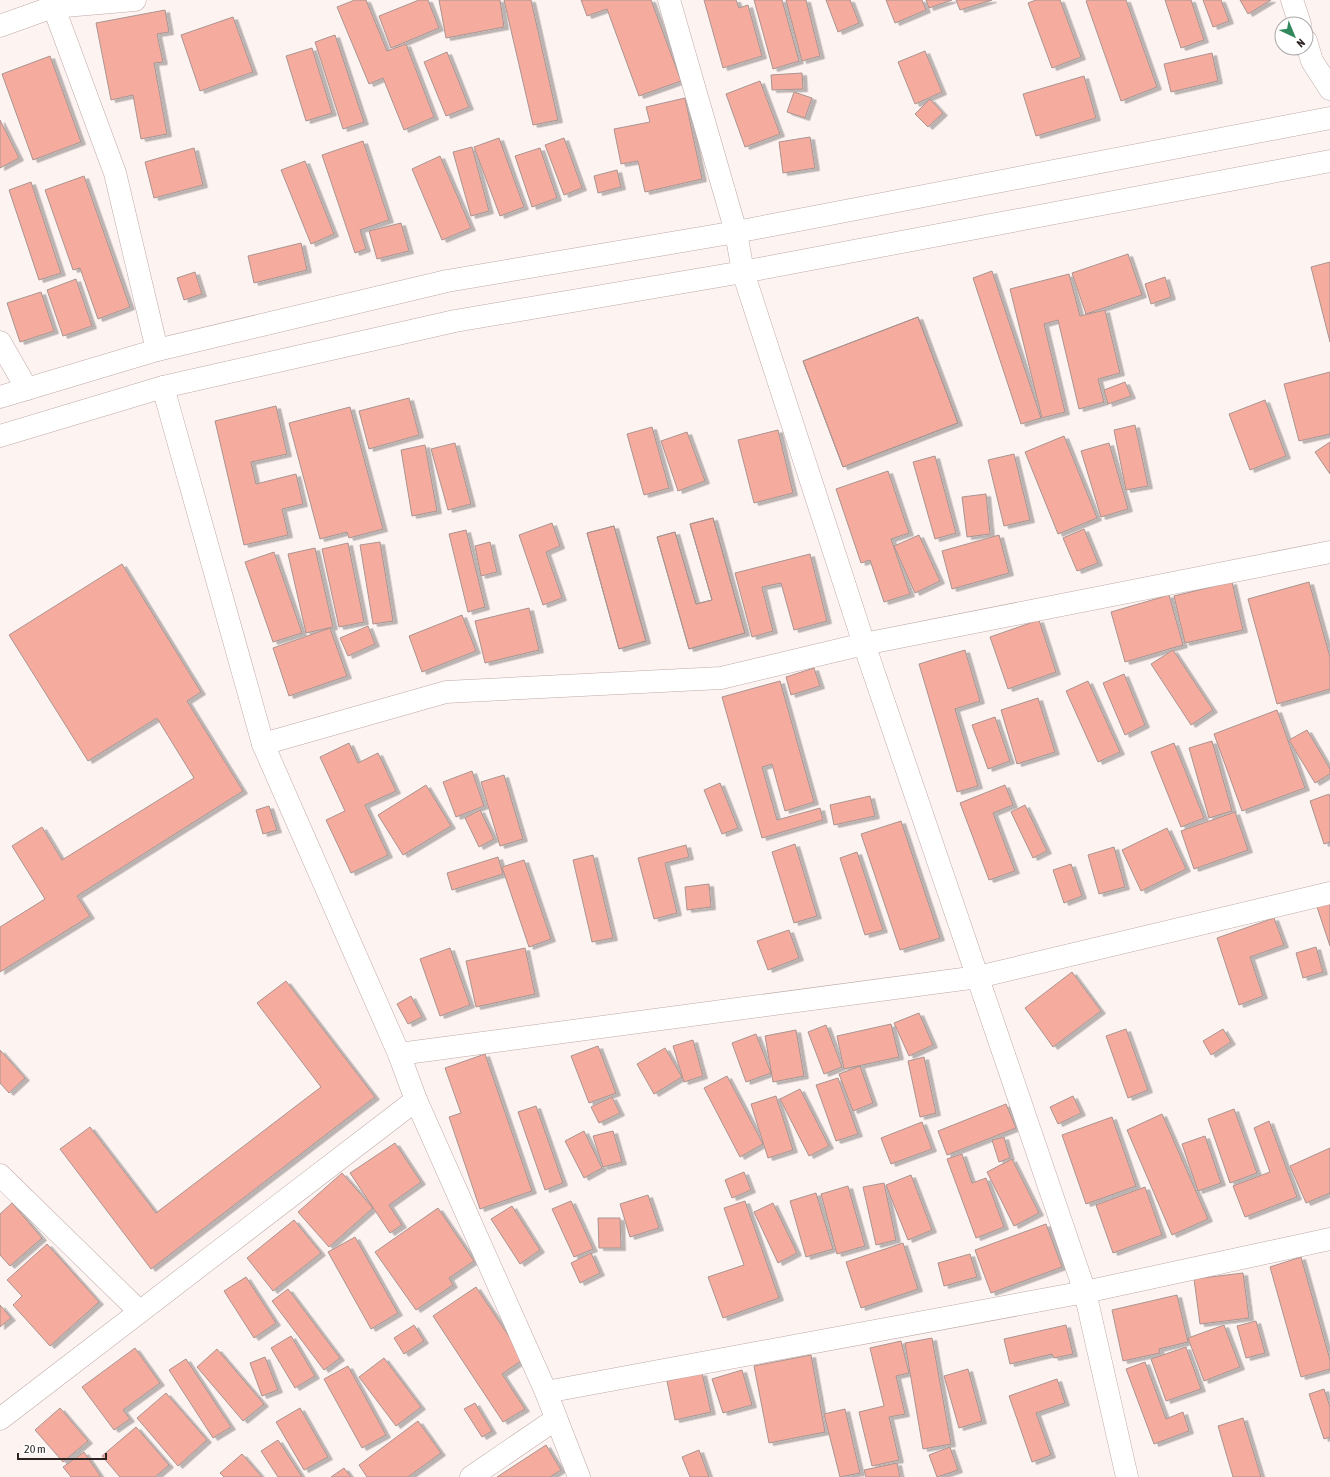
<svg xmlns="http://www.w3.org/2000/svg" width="1330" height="1477" viewBox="0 0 1330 1477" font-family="'Asap Condensed',sans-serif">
  <defs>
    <filter id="shadow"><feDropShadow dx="4.5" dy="2.5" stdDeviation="0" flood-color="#0004"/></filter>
  </defs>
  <rect width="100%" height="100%" fill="#fdf4f2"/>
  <path fill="#f6ab9f" stroke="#a99490" filter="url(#shadow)" d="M355,0H366L387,51L406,44L434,117L404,130L383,78L369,84L337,7Z
    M419,0H428L439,28L391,48L379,16Z
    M439,0H500L504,27L446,38Z
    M504,0H531L558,120L533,125Z
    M581,0H651L681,81L639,96L607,9L587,16Z
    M704,0H736L739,8L748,5L762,56L723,68Z
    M754,0H782L799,61L773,69Z
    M786,0H806L820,56L802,61Z
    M826,0H850L859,23L838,32Z
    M886,0H922L926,10L895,23Z
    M926,0H952L929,8Z
    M956,0H992L960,10Z
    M1036,0H1060L1081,57L1052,68L1028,3Z
    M1088,0H1126L1157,87L1121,101L1086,1Z
    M1165,0H1191L1204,40L1181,48Z
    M1203,0H1221L1229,21L1213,27Z
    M1240,0H1271L1248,14Z
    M165,10L169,32L157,34L163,62L154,63L167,134L141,139L133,95L111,100L96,23Z
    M233,17L253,72L200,91L181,35Z
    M335,35L364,122L343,129L315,42Z
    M312,48L332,113L306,121L286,56Z
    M925,51L942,92L915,104L898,62Z
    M447,52L469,107L446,116L424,62Z
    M1212,53L1218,81L1171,92L1164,64Z
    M50,56L81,142L33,160L2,74Z
    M802,73L803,89L772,90L771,75Z
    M1084,76L1096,118L1036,136L1023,94Z
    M760,81L780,134L745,147L726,94Z
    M794,92L812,98L805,118L787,112Z
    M685,98L702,179L645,192L638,161L621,164L614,129L650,122L646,107Z
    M930,99L943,113L928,127L915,114Z
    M0,120L19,158L0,168Z
    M810,137L815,168L783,173L779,142Z
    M499,138L524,207L500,216L474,147Z
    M564,138L582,188L564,195L545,145Z
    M363,141L389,220L360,230L366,249L355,253L322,155Z
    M472,147L489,211L471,216L453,152Z
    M194,148L203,185L154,198L145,162Z
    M540,148L557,198L532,207L515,156Z
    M440,156L471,228L442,240L412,169Z
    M305,161L334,234L311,244L281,170Z
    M617,170L621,187L598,193L594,176Z
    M84,176L130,307L98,319L80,268L73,270L45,190Z
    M31,182L61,273L39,280L9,190Z
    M401,223L409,251L377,259L369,231Z
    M301,243L307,270L254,283L248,256Z
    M1128,254L1142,295L1086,314L1072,273Z
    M1330,262V342L1311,267Z
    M992,271L1041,418L1021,424L973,278Z
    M195,272L202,294L184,300L177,278Z
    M1069,274L1080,316L1105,310L1120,373L1098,379L1104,402L1079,409L1058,320L1044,324L1065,412L1042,418L1010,289Z
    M1165,277L1171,297L1151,304L1145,284Z
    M76,279L92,326L63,336L47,290Z
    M41,292L54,331L20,342L7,303Z
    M918,317L958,423L843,467L803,361Z
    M918,317L958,423L843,467L803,361Z
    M1330,372V434L1299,441L1284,384Z
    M1125,382L1131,396L1108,404L1104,390Z
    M409,398L419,435L369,449L359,411Z
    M1265,400L1286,456L1250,470L1229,414Z
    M276,406L287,454L251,462L256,484L296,474L303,504L282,509L288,535L244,545L215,421Z
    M350,407L383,529L349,538L347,532L320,539L289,423Z
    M1135,425L1148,486L1126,490L1114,430Z
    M652,427L669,488L644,495L627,434Z
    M778,430L793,493L754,503L738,440Z
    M687,432L705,481L678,491L661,441Z
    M1064,436L1097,518L1058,534L1025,452Z
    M1330,442V474L1315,452Z
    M455,443L471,504L448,510L431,449Z
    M1109,443L1128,509L1101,517L1081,451Z
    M425,445L437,511L412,516L401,450Z
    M1014,454L1030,520L1004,526L988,460Z
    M935,456L956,533L935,539L913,462Z
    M888,471L909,533L891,539L910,594L884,602L870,560L861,563L836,489Z
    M986,494L990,534L967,537L962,497Z
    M713,518L745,633L689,649L657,537L675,532L696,604L712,600L690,524Z
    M713,518L745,633L689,649L657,537L675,532L696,604L712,600L690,524Z
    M552,523L560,546L546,552L562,598L543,605L519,535Z
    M614,526L646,641L619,649L587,533Z
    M614,526L646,641L619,649L587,533Z
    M1084,529L1098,563L1077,571L1063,538Z
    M466,530L485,607L468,612L449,534Z
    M919,535L940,581L915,593L894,546Z
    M999,535L1009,573L952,589L942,551Z
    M380,542L393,621L373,624L360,545Z
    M490,542L497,572L481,576L475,546Z
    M348,543L364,622L339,627L322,549Z
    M315,548L333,627L306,633L288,554Z
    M274,552L302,633L273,642L245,562Z
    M810,554L827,621L794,630L781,583L762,587L773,631L752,637L735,573Z
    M122,564L201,692L187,701L243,791L77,896L90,916L0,972V927L45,899L12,846L42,827L62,860L194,778L157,718L88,761L9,635Z
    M1232,582L1243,630L1185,643L1174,596Z
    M1309,582L1330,657V689L1277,704L1248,599Z
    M1169,595L1183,645L1125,662L1111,612Z
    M529,608L539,650L485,663L475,621Z
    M462,615L476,651L422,672L409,636Z
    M1039,620L1056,672L1008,689L990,637Z
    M368,626L375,644L348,656L340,638Z
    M330,628L347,676L289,696L273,648Z
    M965,650L980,701L955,709L978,786L957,792L919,664Z
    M1173,650L1213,710L1191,725L1151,664Z
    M814,668L820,686L791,695L786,677Z
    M1124,674L1145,725L1125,735L1103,683Z
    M780,681L814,802L785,811L772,764L762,767L777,820L820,808L823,820L762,838L722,697Z
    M1088,681L1120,752L1098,762L1066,691Z
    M1038,698L1055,752L1017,764L1001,710Z
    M1277,710L1305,788L1242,811L1214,734Z
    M995,717L1010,761L988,769L972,725Z
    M1307,730L1330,769V774L1315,783L1289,740Z
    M1212,741L1232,811L1209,818L1189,748Z
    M349,743L358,763L378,753L396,791L365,805L388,855L351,873L326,820L345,811L320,757Z
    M1174,743L1204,818L1181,827L1151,752Z
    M472,771L484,806L456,817L443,782Z
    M504,775L523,839L500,846L481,782Z
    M720,783L738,828L722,834L704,790Z
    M426,785L451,826L403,855L378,815Z
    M1005,785L1013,805L993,813L1015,871L989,880L960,803Z
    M1329,794L1330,798V842L1324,844L1310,801Z
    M870,796L875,816L834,825L830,805Z
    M1025,805L1047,851L1033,858L1011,812Z
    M269,806L277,830L263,834L256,810Z
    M480,810L494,839L479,847L465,818Z
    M1235,812L1248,850L1194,869L1181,831Z
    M901,821L940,938L900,950L861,834Z
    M1167,828L1186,869L1141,891L1122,850Z
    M795,844L817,916L794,923L772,852Z
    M686,845L689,857L665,863L677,913L654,919L638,858Z
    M1114,847L1125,887L1099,894L1088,855Z
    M857,852L883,930L865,935L840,858Z
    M593,855L613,938L592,942L573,860Z
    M498,857L503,874L452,890L447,873Z
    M524,860L551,939L529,947L502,867Z
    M1071,864L1082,896L1064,903L1053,870Z
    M709,884L711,907L687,910L685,887Z
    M1330,903V946L1317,907Z
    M1274,918L1284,945L1250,957L1263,996L1239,1005L1217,938Z
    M789,930L799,958L768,970L757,941Z
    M1316,947L1323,972L1303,978L1296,953Z
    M450,948L470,1005L440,1016L420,959Z
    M525,948L535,994L476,1007L466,961Z
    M1072,972L1101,1011L1053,1047L1025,1008Z
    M286,981L375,1097L151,1269L60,1149L90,1127L156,1213L321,1087L257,1003Z
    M411,996L422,1017L408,1024L397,1004Z
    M919,1013L933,1045L909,1056L894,1023Z
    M891,1024L899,1057L844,1069L837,1036Z
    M826,1025L842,1067L824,1074L808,1032Z
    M1126,1029L1148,1090L1128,1098L1106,1036Z
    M1223,1029L1231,1042L1211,1055L1203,1041Z
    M796,1030L804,1076L773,1082L765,1036Z
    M756,1034L771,1073L746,1082L732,1043Z
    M693,1040L703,1076L684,1082L673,1046Z
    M598,1046L616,1093L589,1103L571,1056Z
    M665,1048L682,1077L654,1094L637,1064Z
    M0,1050L25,1078L9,1093L0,1083Z
    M485,1054L532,1191L480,1209L449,1117L461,1113L445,1068Z
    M924,1057L936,1113L920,1117L908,1061Z
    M860,1066L873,1103L853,1111L839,1074Z
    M727,1076L763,1144L740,1157L704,1088Z
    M838,1078L858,1134L836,1141L816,1085Z
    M800,1089L829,1146L809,1156L780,1099Z
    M776,1096L793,1150L768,1158L751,1104Z
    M1073,1096L1081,1113L1058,1124L1050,1107Z
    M612,1097L620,1113L599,1123L591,1107Z
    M1006,1104L1016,1128L947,1155L938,1131Z
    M536,1106L563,1183L545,1190L518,1112Z
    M1234,1109L1257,1173L1230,1183L1208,1119Z
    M1162,1114L1208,1219L1172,1235L1127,1130Z
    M1112,1117L1136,1186L1086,1204L1062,1135Z
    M1269,1121L1297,1197L1245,1217L1233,1186L1270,1172L1254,1128Z
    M922,1122L932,1149L891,1164L881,1138Z
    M584,1131L602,1168L584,1178L565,1141Z
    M613,1131L622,1162L603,1167L593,1136Z
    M1205,1136L1221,1183L1198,1191L1182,1144Z
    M1004,1137L1010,1158L999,1162L992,1140Z
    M395,1143L421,1182L389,1205L402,1225L390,1233L350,1173Z
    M1330,1148V1193L1306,1203L1290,1166Z
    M962,1154L972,1183L986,1178L1004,1227L976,1238L947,1159Z
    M1012,1159L1039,1213L1014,1226L987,1172Z
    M744,1172L751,1190L732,1198L725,1180Z
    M342,1173L373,1208L329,1247L298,1212Z
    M911,1175L932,1230L908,1240L886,1185Z
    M884,1183L896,1240L876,1245L863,1187Z
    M848,1186L865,1246L837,1254L821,1194Z
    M1145,1187L1162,1235L1113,1253L1096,1205Z
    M816,1193L833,1249L806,1257L790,1201Z
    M648,1195L659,1228L630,1237L620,1204Z
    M571,1201L593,1249L574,1257L552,1209Z
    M745,1201L779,1298L723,1318L708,1277L744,1265L724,1208Z
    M12,1203L42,1238L10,1266L0,1255V1214Z
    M773,1203L797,1253L778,1263L754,1212Z
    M512,1206L540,1250L520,1264L491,1219Z
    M438,1208L474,1261L449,1278L453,1285L416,1310L375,1252Z
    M598,1218H620L621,1248H599Z
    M294,1220L321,1253L273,1291L247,1258Z
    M1046,1224L1062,1267L991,1293L975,1250Z
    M355,1237L398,1313L371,1329L328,1252Z
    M903,1243L918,1289L861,1308L846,1262Z
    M47,1244L99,1302L50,1346L13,1305L22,1296L7,1280Z
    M591,1253L600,1273L580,1283L571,1263Z
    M970,1254L977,1277L944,1286L938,1263Z
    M1301,1257L1330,1360V1369L1301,1377L1270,1267Z
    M1243,1273L1249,1318L1200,1324L1194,1279Z
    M246,1277L276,1323L254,1338L224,1291Z
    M476,1287L524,1359L502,1374L525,1409L503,1422L433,1316Z
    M288,1289L340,1358L324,1370L272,1301Z
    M1177,1295L1188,1342L1159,1349L1160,1353L1123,1361L1112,1310Z
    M0,1305L11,1318L0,1327Z
    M1256,1321L1265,1353L1246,1358L1237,1326Z
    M414,1325L424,1341L404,1354L394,1338Z
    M1066,1325L1073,1354L1054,1358L1052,1354L1010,1364L1004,1339Z
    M1224,1325L1240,1367L1204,1381L1188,1338Z
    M291,1336L315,1376L295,1388L271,1348Z
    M932,1338L951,1444L923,1449L905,1343Z
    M901,1341L909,1373L896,1376L905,1414L889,1417L899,1460L872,1466L859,1412L884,1406L870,1348Z
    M1186,1347L1201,1389L1166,1401L1151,1359Z
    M135,1348L160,1383L123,1410L130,1419L114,1430L82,1387Z
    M217,1349L264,1404L243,1421L197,1367Z
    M811,1355L825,1432L769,1443L754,1366Z
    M265,1357L278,1390L262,1396L250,1363Z
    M384,1358L421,1407L396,1426L359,1377Z
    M186,1359L231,1427L213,1438L169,1370Z
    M1145,1362L1166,1419L1183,1412L1189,1431L1154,1444L1126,1369Z
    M348,1366L386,1435L362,1448L324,1379Z
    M968,1369L982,1421L959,1428L944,1376Z
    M742,1370L752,1405L723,1413L712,1379Z
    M702,1373L711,1412L675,1420L667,1381Z
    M1057,1379L1065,1403L1036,1413L1051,1455L1032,1462L1009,1396Z
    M1324,1389L1330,1407V1437L1324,1439L1309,1394Z
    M166,1393L207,1440L178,1466L137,1418Z
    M475,1403L492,1431L482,1437L464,1409Z
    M60,1408L88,1441L63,1462L35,1430Z
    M300,1408L328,1457L304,1470L276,1422Z
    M845,1409L860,1473L840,1477L824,1414Z
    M1243,1418L1261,1477H1233L1218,1426Z
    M418,1421L441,1453L408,1477H367L359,1465Z
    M136,1427L169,1465L155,1477H120L102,1456Z
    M278,1440L302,1477H278L261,1451Z
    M546,1445L561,1470L550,1477H497Z
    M950,1447L958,1470L937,1477L929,1455Z
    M699,1450L709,1477H690L682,1457Z
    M84,1452L101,1477H71L63,1467Z
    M242,1454L262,1477H224L220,1473Z
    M897,1463L900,1477H866L864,1470Z
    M344,1468L351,1477H331Z"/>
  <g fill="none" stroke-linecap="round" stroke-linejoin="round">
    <defs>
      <path id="minor" d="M51,0L115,173L157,350
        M1292,0L1300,24
        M0,26L53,7L135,0
        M1306,41L1312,61L1330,89
        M743,272L864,644L1085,1292L1127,1477
        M0,342L27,389
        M263,744L446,692L721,678L864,644L1330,552
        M399,1054L978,977L1330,893
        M0,1175L139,1311
        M546,1392L1085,1292L1330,1239
        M0,1419L416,1100
        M471,1477L556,1419"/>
      <path id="tertiary" d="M669,0L736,232L743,272
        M163,387L263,744L399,1054L416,1100L546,1392L579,1477"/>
      <path id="secondary" d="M0,397L157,350L447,281L736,232L1330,118
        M0,436L163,387L455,321L743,272L1330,161"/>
    </defs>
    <use href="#minor" stroke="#bfa9a6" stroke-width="23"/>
    <use href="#tertiary" stroke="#bfa9a6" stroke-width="23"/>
    <use href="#secondary" stroke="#bfa9a6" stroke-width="23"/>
    <use href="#minor" stroke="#fff" stroke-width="22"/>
    <use href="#tertiary" stroke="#fff" stroke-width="22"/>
    <use href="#secondary" stroke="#fff" stroke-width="22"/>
  </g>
  <g transform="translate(1294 36) rotate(136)"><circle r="19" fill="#ffffff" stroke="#aba7a7"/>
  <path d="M0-3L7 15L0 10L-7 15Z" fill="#31885c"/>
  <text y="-6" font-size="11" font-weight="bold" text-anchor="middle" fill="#2c2422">N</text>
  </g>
  <path d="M18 1453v6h88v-6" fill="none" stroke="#2c2422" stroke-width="2"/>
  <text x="24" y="1453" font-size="12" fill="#2c2422" stroke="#ffffff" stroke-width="3" paint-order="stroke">20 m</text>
</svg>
